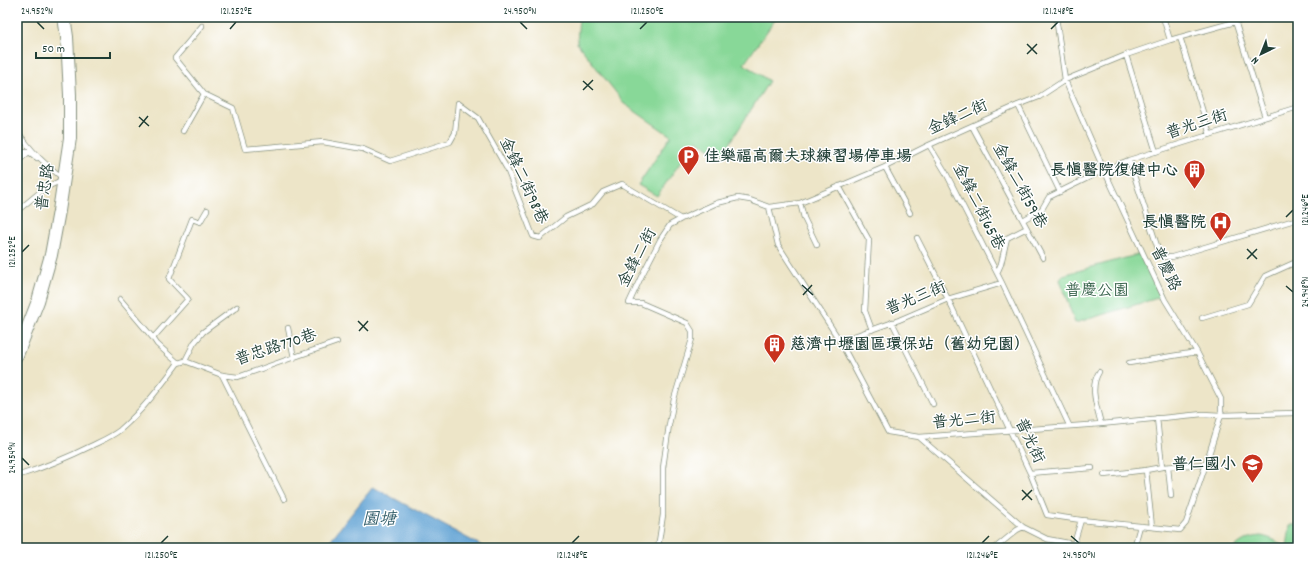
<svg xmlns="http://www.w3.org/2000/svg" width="1315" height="565" viewBox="0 0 1315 565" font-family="Dekko,'LXGW WenKai TC',sans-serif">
  <rect width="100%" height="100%" fill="#fff"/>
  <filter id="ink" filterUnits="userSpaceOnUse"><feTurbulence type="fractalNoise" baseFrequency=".025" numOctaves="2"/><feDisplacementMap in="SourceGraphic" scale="8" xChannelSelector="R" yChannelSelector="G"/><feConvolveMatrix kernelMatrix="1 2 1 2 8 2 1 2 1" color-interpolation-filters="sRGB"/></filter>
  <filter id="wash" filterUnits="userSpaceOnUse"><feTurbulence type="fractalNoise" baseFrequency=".012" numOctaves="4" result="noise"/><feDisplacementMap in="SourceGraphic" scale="16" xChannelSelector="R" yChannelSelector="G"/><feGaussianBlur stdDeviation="0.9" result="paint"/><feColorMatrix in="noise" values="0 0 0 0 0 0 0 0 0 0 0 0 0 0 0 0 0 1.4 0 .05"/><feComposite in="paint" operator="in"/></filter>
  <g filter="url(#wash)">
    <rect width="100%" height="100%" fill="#ede5c8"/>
    <path fill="#88d898" stroke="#548a66" d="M579,17H777L744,64L769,81L722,156L696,140L657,196L638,185L671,136L623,103L621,99L577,43Z
      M1140,254L1161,297L1075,323L1060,280L1063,275Z
      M1290,525H1298V548H1287Z
      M1261,536C1271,538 1278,541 1285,548H1234C1242,540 1250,537 1261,536Z"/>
    <path fill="#5fa1d3" stroke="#3f6f84" d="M373,487L482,546L481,548H324Z"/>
  </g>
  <g filter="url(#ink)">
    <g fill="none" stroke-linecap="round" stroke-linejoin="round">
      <defs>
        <path id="service" d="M1163,17L1170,40
          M1235,21L1265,117
          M202,26L175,58L204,94L233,108L245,149L323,142L363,149L390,161L450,142L455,133L458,103L478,118L507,169L533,236L540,238L566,217L593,204L603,192L622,184L681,219
          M1180,37L1210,135
          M1126,55L1156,152
          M1018,105L1060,192
          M972,126L1043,258
          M17,130C30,151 45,164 64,179L45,188L22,207L17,210
          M183,131L204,94
          M929,145L946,173L1002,283L1069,425
          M17,152H29L37,158
          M1129,160L1159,252L1165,257H1172L1298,219
          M17,162L29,152
          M885,167L910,213
          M839,186L869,240L865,311L872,330
          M800,203L804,218L817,245
          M769,207L778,245L840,341L888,432L919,437L1101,424L1203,414L1221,415L1298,413
          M1023,220L1042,209L1049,197L1104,170L1129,160L1298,107
          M917,238L948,299L1030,473L1047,515L1081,520L1180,530L1186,523L1206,464L1221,415V399L1197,352L1165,300L1104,170L1065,80L1056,17
          M997,273L1001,264L1007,238L1027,228
          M120,299L153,338
          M1202,318L1248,304L1265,276L1296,262L1298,256
          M892,322L933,404
          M288,328L294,358
          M840,341L899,320L948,299L1002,283
          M185,361L194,343L203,332L237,307
          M178,363L185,361L222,375L238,377L337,342
          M1129,363L1197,352
          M1099,372C1089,388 1097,407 1101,424
          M222,375L284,499
          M1157,418L1162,467
          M919,437L1023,527L1047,539L1074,544L1081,520
          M1168,467L1171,496
          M1146,470L1152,527
          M1030,473L1092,468
          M1104,475L1146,470L1162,467L1206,464
          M17,476C42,468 67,458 91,446C101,441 111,437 120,430C142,411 161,386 178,363L157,344L153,338L188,299L169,279L192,219L200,222L207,210
          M658,548L663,515V468L669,425L674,399L692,339V331L687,323L641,303H629L641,277L660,240L670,225L681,219L717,203L738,198L750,200L769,207L800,203L885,167L929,145L1018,105L1039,97L1065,80L1126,55L1170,40L1253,17
          M995,548L1017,530L1023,527
          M1134,548L1140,526"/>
        <path id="tertiary" d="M17,355L38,301L51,255L59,211L70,138V95L67,37L64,17"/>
      </defs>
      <use href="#service" stroke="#86917e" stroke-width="6"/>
      <use href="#tertiary" stroke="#86917e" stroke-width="14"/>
      <use href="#service" stroke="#fff" stroke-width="4.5"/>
      <use href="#tertiary" stroke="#fff" stroke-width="12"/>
    </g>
  </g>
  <path fill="none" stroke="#1f3d34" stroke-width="1.5" d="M37,22L44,29M520,22L527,29M230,29L236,22M640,29L647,22M1051,29L1058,22M1027,44L1037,54M1027,54L1037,44M583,81L593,90M583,90L593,80M139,117L149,126M139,127L148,116M1286,217L1293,210M1247,249L1257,259M22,252L29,245M1247,259L1257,249M802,285L813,295M1286,286L1293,292M803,295L812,285M358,321L368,331M359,331L368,321M22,458L29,465M1022,490L1032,500M1022,500L1032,490M1071,536L1079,543M161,543L168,536M572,543L579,536M982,543L989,536"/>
  <defs>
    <symbol id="parking-pin" viewBox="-11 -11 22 30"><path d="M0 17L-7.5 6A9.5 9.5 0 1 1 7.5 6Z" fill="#c8321e" stroke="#fff"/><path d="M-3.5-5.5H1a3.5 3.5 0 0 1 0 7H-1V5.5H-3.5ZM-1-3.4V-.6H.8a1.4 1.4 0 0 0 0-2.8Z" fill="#fff"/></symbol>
    <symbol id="building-pin" viewBox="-11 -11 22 30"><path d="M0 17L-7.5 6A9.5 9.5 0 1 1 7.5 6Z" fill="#c8321e" stroke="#fff"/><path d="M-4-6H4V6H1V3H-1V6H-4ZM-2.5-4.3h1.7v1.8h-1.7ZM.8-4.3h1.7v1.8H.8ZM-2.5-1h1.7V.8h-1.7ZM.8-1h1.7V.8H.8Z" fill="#fff"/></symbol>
    <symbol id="hospital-pin" viewBox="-11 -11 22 30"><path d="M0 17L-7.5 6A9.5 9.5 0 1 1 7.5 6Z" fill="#c8321e" stroke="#fff"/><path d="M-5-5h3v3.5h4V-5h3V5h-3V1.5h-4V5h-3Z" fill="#fff"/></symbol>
    <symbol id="school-pin" viewBox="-11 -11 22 30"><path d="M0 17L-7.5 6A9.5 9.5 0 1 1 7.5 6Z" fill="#c8321e" stroke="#fff"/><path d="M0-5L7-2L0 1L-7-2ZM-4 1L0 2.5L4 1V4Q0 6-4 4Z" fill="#fff"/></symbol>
  </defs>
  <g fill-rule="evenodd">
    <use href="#parking-pin" x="676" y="144" width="25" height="34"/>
    <use href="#building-pin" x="1182" y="158" width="25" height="34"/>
    <use href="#hospital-pin" x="1208" y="210" width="25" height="34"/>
    <use href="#building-pin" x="762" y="332" width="25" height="34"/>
    <use href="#school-pin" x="1240" y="452" width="25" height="34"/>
  </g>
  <g text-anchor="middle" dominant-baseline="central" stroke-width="3" stroke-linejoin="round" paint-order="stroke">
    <g font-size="16" fill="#1f3d34" stroke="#fff">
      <text transform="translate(958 118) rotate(-24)">金鋒二街</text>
      <text transform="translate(1197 125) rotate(-18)">普光三街</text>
      <text transform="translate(523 181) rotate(65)">金鋒二街98巷</text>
      <text transform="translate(1019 186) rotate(61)">金鋒二街59巷</text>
      <text transform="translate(46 187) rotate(-81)">普忠路</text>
      <text transform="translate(978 207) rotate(63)">金鋒二街65巷</text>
      <text transform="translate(638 258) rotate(-62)">金鋒二街</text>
      <text transform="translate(1165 269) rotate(64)">普慶路</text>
      <text transform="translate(916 299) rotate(-22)">普光三街</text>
      <text transform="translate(276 348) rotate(-18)">普忠路770巷</text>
      <text transform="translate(964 421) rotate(-5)">普光二街</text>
      <text transform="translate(1029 441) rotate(65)">普光街</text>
    </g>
    <g font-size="16" font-weight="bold" fill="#1f3d34" stroke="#fff" text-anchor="end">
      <text x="704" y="157" text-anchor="start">佳樂福高爾夫球練習場停車場</text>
      <text x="1178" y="171">長慎醫院復健中心</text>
      <text x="1206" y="223">長慎醫院</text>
      <text x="790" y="345" text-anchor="start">慈濟中壢園區環保站（舊幼兒園）</text>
      <text x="1236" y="465">普仁國小</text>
    </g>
    <g font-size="16" fill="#39644d" stroke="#fff">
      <text x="1097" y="291">普慶公園</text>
    </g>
    <g font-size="17" font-style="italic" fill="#35606c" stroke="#fff">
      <text x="379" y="521">園塘</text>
    </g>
  </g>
  <rect width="1315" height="565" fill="none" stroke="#fff" stroke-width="44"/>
  <g transform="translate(1261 54) rotate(223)" stroke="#ffffff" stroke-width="3" paint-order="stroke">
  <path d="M0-3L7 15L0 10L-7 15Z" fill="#1f3d34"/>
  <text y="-6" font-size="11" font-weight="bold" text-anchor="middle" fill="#1f3d34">N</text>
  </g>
  <path d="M36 52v6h74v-6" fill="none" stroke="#1f3d34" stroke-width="2"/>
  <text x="42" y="52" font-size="12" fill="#1f3d34" stroke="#ffffff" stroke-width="3" paint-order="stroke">50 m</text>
  <rect x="22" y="22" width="1271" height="521" fill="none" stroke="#1f3d34" stroke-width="1.5"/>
  <g font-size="10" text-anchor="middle" fill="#1f3d34">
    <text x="37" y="14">24.952°N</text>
    <text x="236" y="14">121.252°E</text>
    <text x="520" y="14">24.950°N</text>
    <text x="647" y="14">121.250°E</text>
    <text x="1058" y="14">121.248°E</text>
    <text transform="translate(1304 210) rotate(-90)" y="4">121.246°E</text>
    <text transform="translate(11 252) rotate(-90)" y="4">121.252°E</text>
    <text transform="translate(1304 292) rotate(-90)" y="4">24.948°N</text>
    <text transform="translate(11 458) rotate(-90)" y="4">24.954°N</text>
    <text x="161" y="558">121.250°E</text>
    <text x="572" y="558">121.248°E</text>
    <text x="982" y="558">121.246°E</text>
    <text x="1079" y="558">24.950°N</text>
  </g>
</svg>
